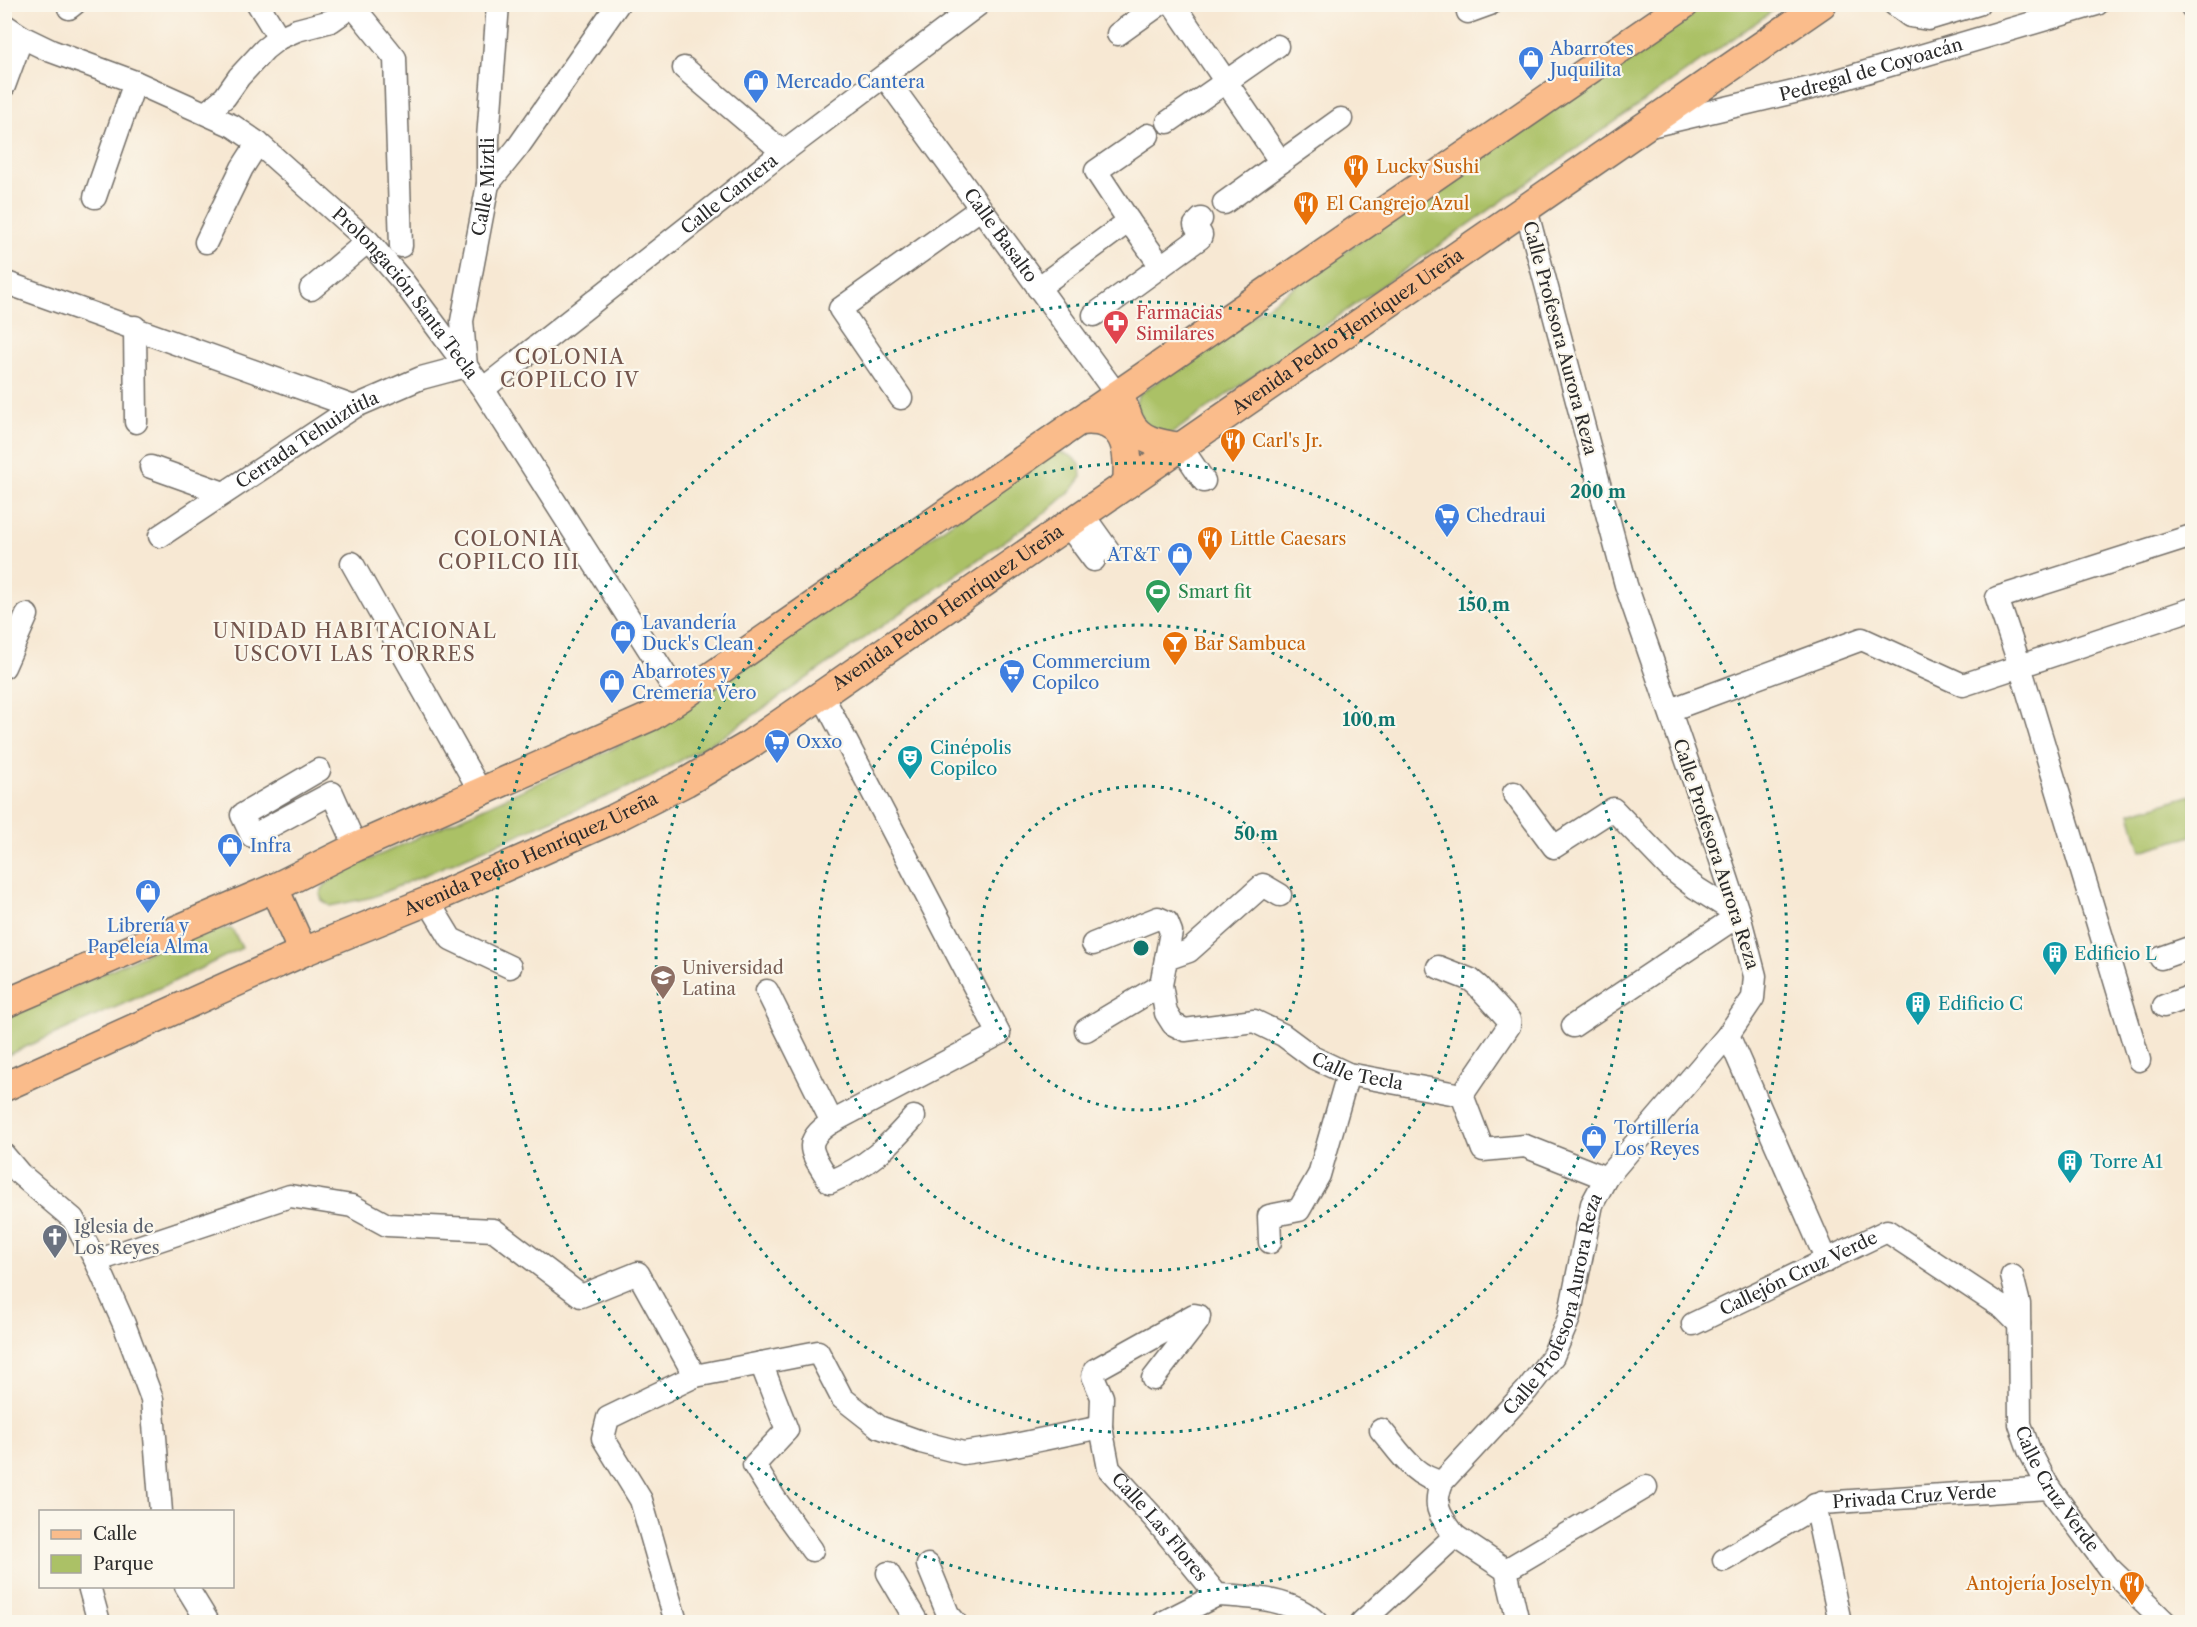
<svg xmlns="http://www.w3.org/2000/svg" width="2197" height="1627" viewBox="0 0 2197 1627" font-family="'Libre Caslon Text',serif">
  <rect width="100%" height="100%" fill="#fbf7ec"/>
  <filter id="ink" filterUnits="userSpaceOnUse"><feTurbulence type="fractalNoise" baseFrequency=".0167" numOctaves="2"/><feDisplacementMap in="SourceGraphic" scale="12" xChannelSelector="R" yChannelSelector="G"/><feConvolveMatrix kernelMatrix="1 2 1 2 8 2 1 2 1" color-interpolation-filters="sRGB"/></filter>
  <filter id="wash" filterUnits="userSpaceOnUse"><feTurbulence type="fractalNoise" baseFrequency=".008" numOctaves="4" result="noise"/><feDisplacementMap in="SourceGraphic" scale="24" xChannelSelector="R" yChannelSelector="G"/><feGaussianBlur stdDeviation="1.35" result="paint"/><feColorMatrix in="noise" values="0 0 0 0 0 0 0 0 0 0 0 0 0 0 0 0 0 1.4 0 .05"/><feComposite in="paint" operator="in"/></filter>
  <g filter="url(#wash)">
    <rect width="100%" height="100%" fill="#f7e8d3"/>
    <path fill="#abc166" stroke="#6b7648" stroke-width="1.5" d="M1702,5H1781L1171,434L1149,430L1135,407L1138,395Z
      M1059,452L1071,456L1080,464L1081,478L1072,490L1048,511L725,735L652,777L373,897L330,906L322,900L320,894L324,886L338,874L656,729L1047,456Z
      M2192,795V836L2141,851L2130,813Z
      M199,929H232L242,948L175,981L5,1056L4,1019Z"/>
  </g>
  <g filter="url(#ink)">
    <g fill="none" stroke-linecap="round" stroke-linejoin="round">
      <defs>
        <g id="minor">
          <path d="M258,4L279,38"/>
          <path d="M1173,4L1280,161"/>
          <path d="M1894,4L1910,16L1928,19L1978,4"/>
          <path d="M2191,4L2192,7"/>
          <path d="M353,6L395,58L401,246"/>
          <path d="M69,8L74,4"/>
          <path d="M1468,12L1490,4"/>
          <path id="s1" d="M4,25L22,37L51,51L135,82L233,126L258,143L368,241L404,283L483,389L680,698"/>
          <path d="M1118,34L1160,4"/>
          <path d="M684,68L783,152"/>
          <path id="s2" d="M885,77L1117,395"/>
          <path d="M4,86L22,37"/>
          <path d="M206,113L225,97L239,77L265,49L279,38L297,30L331,21L355,4"/>
          <path d="M1168,122L1277,46"/>
          <path id="s3" d="M1650,126L1815,87L2097,4"/>
          <path d="M1148,135L1096,171L1129,221L1161,266"/>
          <path d="M488,184L518,147L618,4"/>
          <path d="M95,197L135,82"/>
          <path d="M1224,203L1341,119"/>
          <path d="M206,242L242,168L258,143"/>
          <path d="M4,282L354,407"/>
          <path d="M1038,288L1129,221"/>
          <path d="M311,289L368,241"/>
          <path d="M1094,315L1200,238L1201,235L1195,225L1201,219"/>
          <path d="M135,327L136,422"/>
          <path id="s4" d="M483,389L783,152L979,4"/>
          <path d="M901,398L840,309L980,209"/>
          <path d="M1181,447L1204,481"/>
          <path d="M151,467L224,493"/>
          <path d="M1083,515L1108,550"/>
          <path d="M1068,525L1094,560"/>
          <path id="s5" d="M160,536L354,407L421,378L466,366L462,321L488,184V139L498,4"/>
          <path d="M352,563L480,791"/>
          <path d="M4,667L27,615"/>
          <path d="M1670,710L1862,639L1963,685L2192,609"/>
          <path d="M319,770L242,815L252,836L332,793L356,847"/>
          <path d="M1514,793L1554,847L1613,809L1670,868L1696,888L1739,915L1573,1026"/>
          <path d="M428,901L451,939L510,967"/>
          <path id="s6" d="M1093,944L1158,918L1167,922L1171,932L1161,985L1166,1013L1173,1024L1185,1030L1254,1021L1283,1035L1314,1058L1348,1074L1462,1095L1483,1150L1525,1146L1606,1178"/>
          <path d="M2161,958L2192,947"/>
          <path d="M1166,959L1189,951L1263,885L1280,895"/>
          <path d="M1438,967L1471,980L1478,986L1509,1020V1026L1462,1095"/>
          <path d="M767,991L832,1122L999,1034L822,695"/>
          <path d="M2164,1006L2192,996"/>
          <path d="M1086,1030L1161,985"/>
          <path d="M1728,1035L1827,1261"/>
          <path d="M2139,1060L2020,666L1997,598L2192,536"/>
          <path d="M832,1122C799,1143 813,1154 830,1182C868,1166 887,1148 914,1117"/>
          <path d="M4,1155L20,1174L73,1219L96,1261L124,1324L152,1399L161,1512"/>
          <path d="M1270,1242L1269,1216L1299,1210L1319,1175L1348,1074"/>
          <path id="s7" d="M96,1261L290,1196L352,1206L387,1225L494,1230L581,1296L638,1273L695,1376L818,1352L842,1398L879,1427L921,1442L963,1453L1005,1447L1101,1427L1109,1469L1153,1517L1217,1595C1250,1597 1292,1598 1316,1622"/>
          <path id="s8" d="M2012,1276L2019,1304L2020,1424L2029,1450L2049,1488L2108,1567L2165,1622"/>
          <path id="s9" d="M1693,1324L1887,1231L2003,1308L2019,1324"/>
          <path d="M761,1363L787,1430L754,1465L775,1499L812,1550"/>
          <path d="M1101,1427L1102,1397L1093,1376L1095,1370L1194,1315L1199,1316L1198,1321L1153,1379"/>
          <path d="M1381,1430C1399,1451 1413,1477 1442,1482"/>
          <path d="M1815,1505L1840,1622"/>
          <path d="M1455,1536L1506,1570L1518,1622"/>
          <path id="s10" d="M1724,1560L1821,1503L2049,1488"/>
          <path d="M928,1565L948,1614L955,1622"/>
          <path d="M1506,1570L1646,1487"/>
          <path d="M888,1573L917,1622"/>
          <path d="M89,1586L99,1622"/>
          <path d="M186,1586L208,1622"/>
          <path d="M676,1622L641,1500L603,1438L608,1418L695,1376"/>
          <path d="M1164,1622L1217,1595"/>
          <path id="s11" d="M1362,1622L1455,1536C1440,1515 1432,1508 1442,1482L1527,1390L1553,1356L1569,1318L1592,1204L1606,1178L1728,1035L1753,998L1755,976L1739,915L1713,836L1626,585L1526,209"/>
        </g>
        <g id="major">
          <path d="M1117,395C1124,403 1125,410 1129,420C1138,441 1160,444 1181,447"/>
          <path d="M1079,421C1125,416 1130,447 1127,484"/>
          <path d="M274,888L303,952"/>
          <path d="M4,1004L274,888L356,847L652,716L680,698L1079,421L1685,4"/>
          <path id="s12" d="M4,1087L303,952L428,901L611,820L686,782L746,747L1822,4"/>
        </g>
      </defs>
      <use href="#minor" stroke="#726d66" stroke-width="25"/>
      <use href="#major" stroke="#726d66" stroke-width="31"/>
      <use href="#minor" stroke="#fff" stroke-width="22"/>
      <use href="#major" stroke="#fabc8b" stroke-width="28"/>
    </g>
  </g>
  <g fill="none" stroke="#0f766e" stroke-width="3" stroke-dasharray="3 6">
    <circle cx="1141" cy="948" r="162"/>
    <circle cx="1141" cy="948" r="323"/>
    <circle cx="1141" cy="948" r="485"/>
    <circle cx="1141" cy="948" r="646"/>
  </g>
  <defs>
    <symbol id="shop-pin" viewBox="-11 -11 22 30"><path d="M0 17L-7.5 6A9.5 9.5 0 1 1 7.5 6Z" fill="#3f7fe0" stroke="#fbf7ec"/><path d="M-5-2.5h2.3a2.7 3.5 0 0 1 5.4 0H5L5.5 6h-11ZM-1.5-2.5h3a1.5 2.3 0 0 0-3 0Z" fill="#fff"/></symbol>
    <symbol id="restaurant-pin" viewBox="-11 -11 22 30"><path d="M0 17L-7.5 6A9.5 9.5 0 1 1 7.5 6Z" fill="#e8710a" stroke="#fbf7ec"/><path d="M-5-6h1v4h1v-4h1v4h1v-4h1v5L-1.5 .5V6h-2V.5L-5-1ZM5-6V6H3V1.5H1.5Q1.5-4 5-6Z" fill="#fff"/></symbol>
    <symbol id="pharmacy-pin" viewBox="-11 -11 22 30"><path d="M0 17L-7.5 6A9.5 9.5 0 1 1 7.5 6Z" fill="#e0444e" stroke="#fbf7ec"/><path d="M-2-6h4v4h4v4h-4v4h-4v-4h-4v-4h4Z" fill="#fff"/></symbol>
    <symbol id="supermarket-pin" viewBox="-11 -11 22 30"><path d="M0 17L-7.5 6A9.5 9.5 0 1 1 7.5 6Z" fill="#3f7fe0" stroke="#fbf7ec"/><path d="M-6-5.5h2.5l.6 2H6L4.5 2H-2.5L-4.4-4H-6ZM-1.5 3.2a1.3 1.3 0 1 0 .1 0ZM3 3.2a1.3 1.3 0 1 0 .1 0Z" fill="#fff"/></symbol>
    <symbol id="stadium-pin" viewBox="-11 -11 22 30"><path d="M0 17L-7.5 6A9.5 9.5 0 1 1 7.5 6Z" fill="#2e9e5b" stroke="#fbf7ec"/><path d="M0-5a6.5 5 0 1 0 0 10a6.5 5 0 1 0 0-10ZM-3.5-1.8h7v3.6h-7Z" fill="#fff"/></symbol>
    <symbol id="bar-pin" viewBox="-11 -11 22 30"><path d="M0 17L-7.5 6A9.5 9.5 0 1 1 7.5 6Z" fill="#e8710a" stroke="#fbf7ec"/><path d="M-6-5H6L.8 .8V4.5H3.5V6h-7V4.5H-.8V.8Z" fill="#fff"/></symbol>
    <symbol id="theatre-pin" viewBox="-11 -11 22 30"><path d="M0 17L-7.5 6A9.5 9.5 0 1 1 7.5 6Z" fill="#0f9aa8" stroke="#fbf7ec"/><path d="M-5-5.5Q0-4 5-5.5V0Q5 5 0 6Q-5 5-5 0ZM-3.3-2.5H-1v1.5H-3.3ZM1-2.5H3.3v1.5H1ZM-2.8 1Q0 5.5 2.8 1Z" fill="#fff"/></symbol>
    <symbol id="building-pin" viewBox="-11 -11 22 30"><path d="M0 17L-7.5 6A9.5 9.5 0 1 1 7.5 6Z" fill="#0f9aa8" stroke="#fbf7ec"/><path d="M-4-6H4V6H1V3H-1V6H-4ZM-2.5-4.3h1.7v1.8h-1.7ZM.8-4.3h1.7v1.8H.8ZM-2.5-1h1.7V.8h-1.7ZM.8-1h1.7V.8H.8Z" fill="#fff"/></symbol>
    <symbol id="university-pin" viewBox="-11 -11 22 30"><path d="M0 17L-7.5 6A9.5 9.5 0 1 1 7.5 6Z" fill="#8d6e63" stroke="#fbf7ec"/><path d="M0-5L7-2L0 1L-7-2ZM-4 1L0 2.5L4 1V4Q0 6-4 4Z" fill="#fff"/></symbol>
    <symbol id="church-pin" viewBox="-11 -11 22 30"><path d="M0 17L-7.5 6A9.5 9.5 0 1 1 7.5 6Z" fill="#6b7280" stroke="#fbf7ec"/><path d="M-1.2-6h2.4v3.5h3.3v2.4h-3.3V6h-2.4V-.1h-3.3v-2.4h3.3Z" fill="#fff"/></symbol>
  </defs>
  <g fill-rule="evenodd">
    <use href="#shop-pin" x="1516" y="44" width="30" height="40"/>
    <use href="#shop-pin" x="741" y="67" width="30" height="40"/>
    <use href="#restaurant-pin" x="1341" y="152" width="30" height="40"/>
    <use href="#restaurant-pin" x="1291" y="189" width="30" height="40"/>
    <use href="#pharmacy-pin" x="1101" y="308" width="30" height="40"/>
    <use href="#restaurant-pin" x="1218" y="426" width="30" height="40"/>
    <use href="#supermarket-pin" x="1432" y="501" width="30" height="40"/>
    <use href="#restaurant-pin" x="1195" y="524" width="30" height="40"/>
    <use href="#shop-pin" x="1165" y="540" width="30" height="40"/>
    <use href="#stadium-pin" x="1143" y="577" width="30" height="40"/>
    <use href="#shop-pin" x="608" y="618" width="30" height="40"/>
    <use href="#bar-pin" x="1160" y="629" width="30" height="40"/>
    <use href="#supermarket-pin" x="997" y="657" width="30" height="40"/>
    <use href="#shop-pin" x="597" y="667" width="30" height="40"/>
    <use href="#supermarket-pin" x="762" y="727" width="30" height="40"/>
    <use href="#theatre-pin" x="895" y="743" width="30" height="40"/>
    <use href="#shop-pin" x="215" y="831" width="30" height="40"/>
    <use href="#shop-pin" x="133" y="877" width="30" height="40"/>
    <use href="#building-pin" x="2040" y="939" width="30" height="40"/>
    <use href="#university-pin" x="648" y="963" width="30" height="40"/>
    <use href="#building-pin" x="1903" y="989" width="30" height="40"/>
    <use href="#shop-pin" x="1579" y="1123" width="30" height="40"/>
    <use href="#building-pin" x="2055" y="1147" width="30" height="40"/>
    <use href="#church-pin" x="40" y="1222" width="30" height="40"/>
    <use href="#restaurant-pin" x="2117" y="1569" width="30" height="40"/>
  </g>
  <g text-anchor="middle" dominant-baseline="central" stroke-width="4.5" stroke-linejoin="round" paint-order="stroke">
    <g font-size="18" fill="#366cbe" stroke="#fbf7ec" text-anchor="start">
      <text x="1550" y="49">Abarrotes<tspan x="1550" dy="21">Juquilita</tspan></text>
      <text x="776" y="82">Mercado Cantera</text>
      <text x="1466" y="516">Chedraui</text>
      <text x="1160" y="555" text-anchor="end">AT&amp;T</text>
      <text x="642" y="623">Lavandería<tspan x="642" dy="21">Duck's Clean</tspan></text>
      <text x="1032" y="662">Commercium<tspan x="1032" dy="21">Copilco</tspan></text>
      <text x="632" y="672">Abarrotes y<tspan x="632" dy="21">Cremería Vero</tspan></text>
      <text x="796" y="742">Oxxo</text>
      <text x="250" y="846">Infra</text>
      <text x="148" y="926" text-anchor="middle">Librería y<tspan x="148" dy="21">Papeleía Alma</tspan></text>
      <text x="1614" y="1128">Tortillería<tspan x="1614" dy="21">Los Reyes</tspan></text>
    </g>
    <g font-size="18" fill="#2b2b2b" stroke="#fbf7ec">
      <text stroke="none"><textPath href="#s3" startOffset="228">Pedregal de Coyoacán</textPath></text>
      <text stroke="none"><textPath href="#s5" startOffset="534">Calle Miztli</textPath></text>
      <text stroke="none"><textPath href="#s4" startOffset="314">Calle Cantera</textPath></text>
      <text stroke="none"><textPath href="#s2" startOffset="196">Calle Basalto</textPath></text>
      <text stroke="none"><textPath href="#s1" startOffset="492">Prolongación Santa Tecla</textPath></text>
      <text stroke="none"><textPath href="#s12" startOffset="1548">Avenida Pedro Henríquez Ureña</textPath></text>
      <text transform="translate(1560 338) rotate(75)">Calle Profesora Aurora Reza</text>
      <text stroke="none"><textPath href="#s5" startOffset="176">Cerrada Tehuiztitla</textPath></text>
      <text stroke="none"><textPath href="#s12" startOffset="1062">Avenida Pedro Henríquez Ureña</textPath></text>
      <text stroke="none"><textPath href="#s12" startOffset="576">Avenida Pedro Henríquez Ureña</textPath></text>
      <text transform="translate(1716 854) rotate(72)">Calle Profesora Aurora Reza</text>
      <text stroke="none"><textPath href="#s6" startOffset="386">Calle Tecla</textPath></text>
      <text stroke="none"><textPath href="#s9" startOffset="117">Callejón Cruz Verde</textPath></text>
      <text stroke="none"><textPath href="#s11" startOffset="402">Calle Profesora Aurora Reza</textPath></text>
      <text stroke="none"><textPath href="#s8" startOffset="224">Calle Cruz Verde</textPath></text>
      <text stroke="none"><textPath href="#s10" startOffset="206">Privada Cruz Verde</textPath></text>
      <text stroke="none"><textPath href="#s7" startOffset="1275">Calle Las Flores</textPath></text>
    </g>
    <g font-size="18" fill="#c56008" stroke="#fbf7ec" text-anchor="start">
      <text x="1376" y="167">Lucky Sushi</text>
      <text x="1326" y="204">El Cangrejo Azul</text>
      <text x="1252" y="441">Carl's Jr.</text>
      <text x="1230" y="539">Little Caesars</text>
      <text x="1194" y="644">Bar Sambuca</text>
      <text x="2112" y="1584" text-anchor="end">Antojería Joselyn</text>
    </g>
    <g font-size="18" fill="#be3a42" stroke="#fbf7ec" text-anchor="start">
      <text x="1136" y="313">Farmacias<tspan x="1136" dy="21">Similares</tspan></text>
    </g>
    <g font-size="18" fill="#27864d" stroke="#fbf7ec" text-anchor="start">
      <text x="1178" y="592">Smart fit</text>
    </g>
    <g font-size="18" fill="#0d838f" stroke="#fbf7ec" text-anchor="start">
      <text x="930" y="748">Cinépolis<tspan x="930" dy="21">Copilco</tspan></text>
      <text x="2074" y="954">Edificio L</text>
      <text x="1938" y="1004">Edificio C</text>
      <text x="2090" y="1162">Torre A1</text>
    </g>
    <g font-size="18" fill="#785e54" stroke="#fbf7ec" text-anchor="start">
      <text x="682" y="968">Universidad<tspan x="682" dy="21">Latina</tspan></text>
    </g>
    <g font-size="18" fill="#5b616d" stroke="#fbf7ec" text-anchor="start">
      <text x="74" y="1227">Iglesia de<tspan x="74" dy="21">Los Reyes</tspan></text>
    </g>
    <g font-size="20" letter-spacing="1.5" fill="#73554d" stroke="#fbf7ec">
      <text x="570" y="357">COLONIA<tspan x="570" dy="23">COPILCO IV</tspan></text>
      <text x="509" y="539">COLONIA<tspan x="509" dy="23">COPILCO III</tspan></text>
      <text x="355" y="631">UNIDAD HABITACIONAL<tspan x="355" dy="23">USCOVI LAS TORRES</tspan></text>
    </g>
  </g>
  <circle cx="1141" cy="948" r="9" fill="#0f766e" stroke="#fbf7ec" stroke-width="3"/>
  <g font-size="18" text-anchor="middle" font-weight="bold" fill="#0f766e" stroke="#fbf7ec" stroke-width="4.5" stroke-linejoin="round" paint-order="stroke">
    <text x="1598" y="498">200 m</text>
    <text x="1484" y="611">150 m</text>
    <text x="1369" y="726">100 m</text>
    <text x="1256" y="840">50 m</text>
  </g>
  <rect width="2197" height="1627" fill="none" stroke="#fbf7ec" stroke-width="24"/>
  <rect x="39" y="1510" width="195" height="78" fill="#fbf7ec" stroke="#a8a59f" stroke-width="1.5"/>
  <rect x="51" y="1530" width="30" height="9" fill="#fabc8b" stroke="#a8a59f" stroke-width="1.5"/>
  <text x="93" y="1540" font-size="18" fill="#2b2b2b">Calle</text>
  <rect x="51" y="1555" width="30" height="18" fill="#abc166" stroke="#a8a59f" stroke-width="1.5"/>
  <text x="93" y="1570" font-size="18" fill="#2b2b2b">Parque</text>
</svg>
